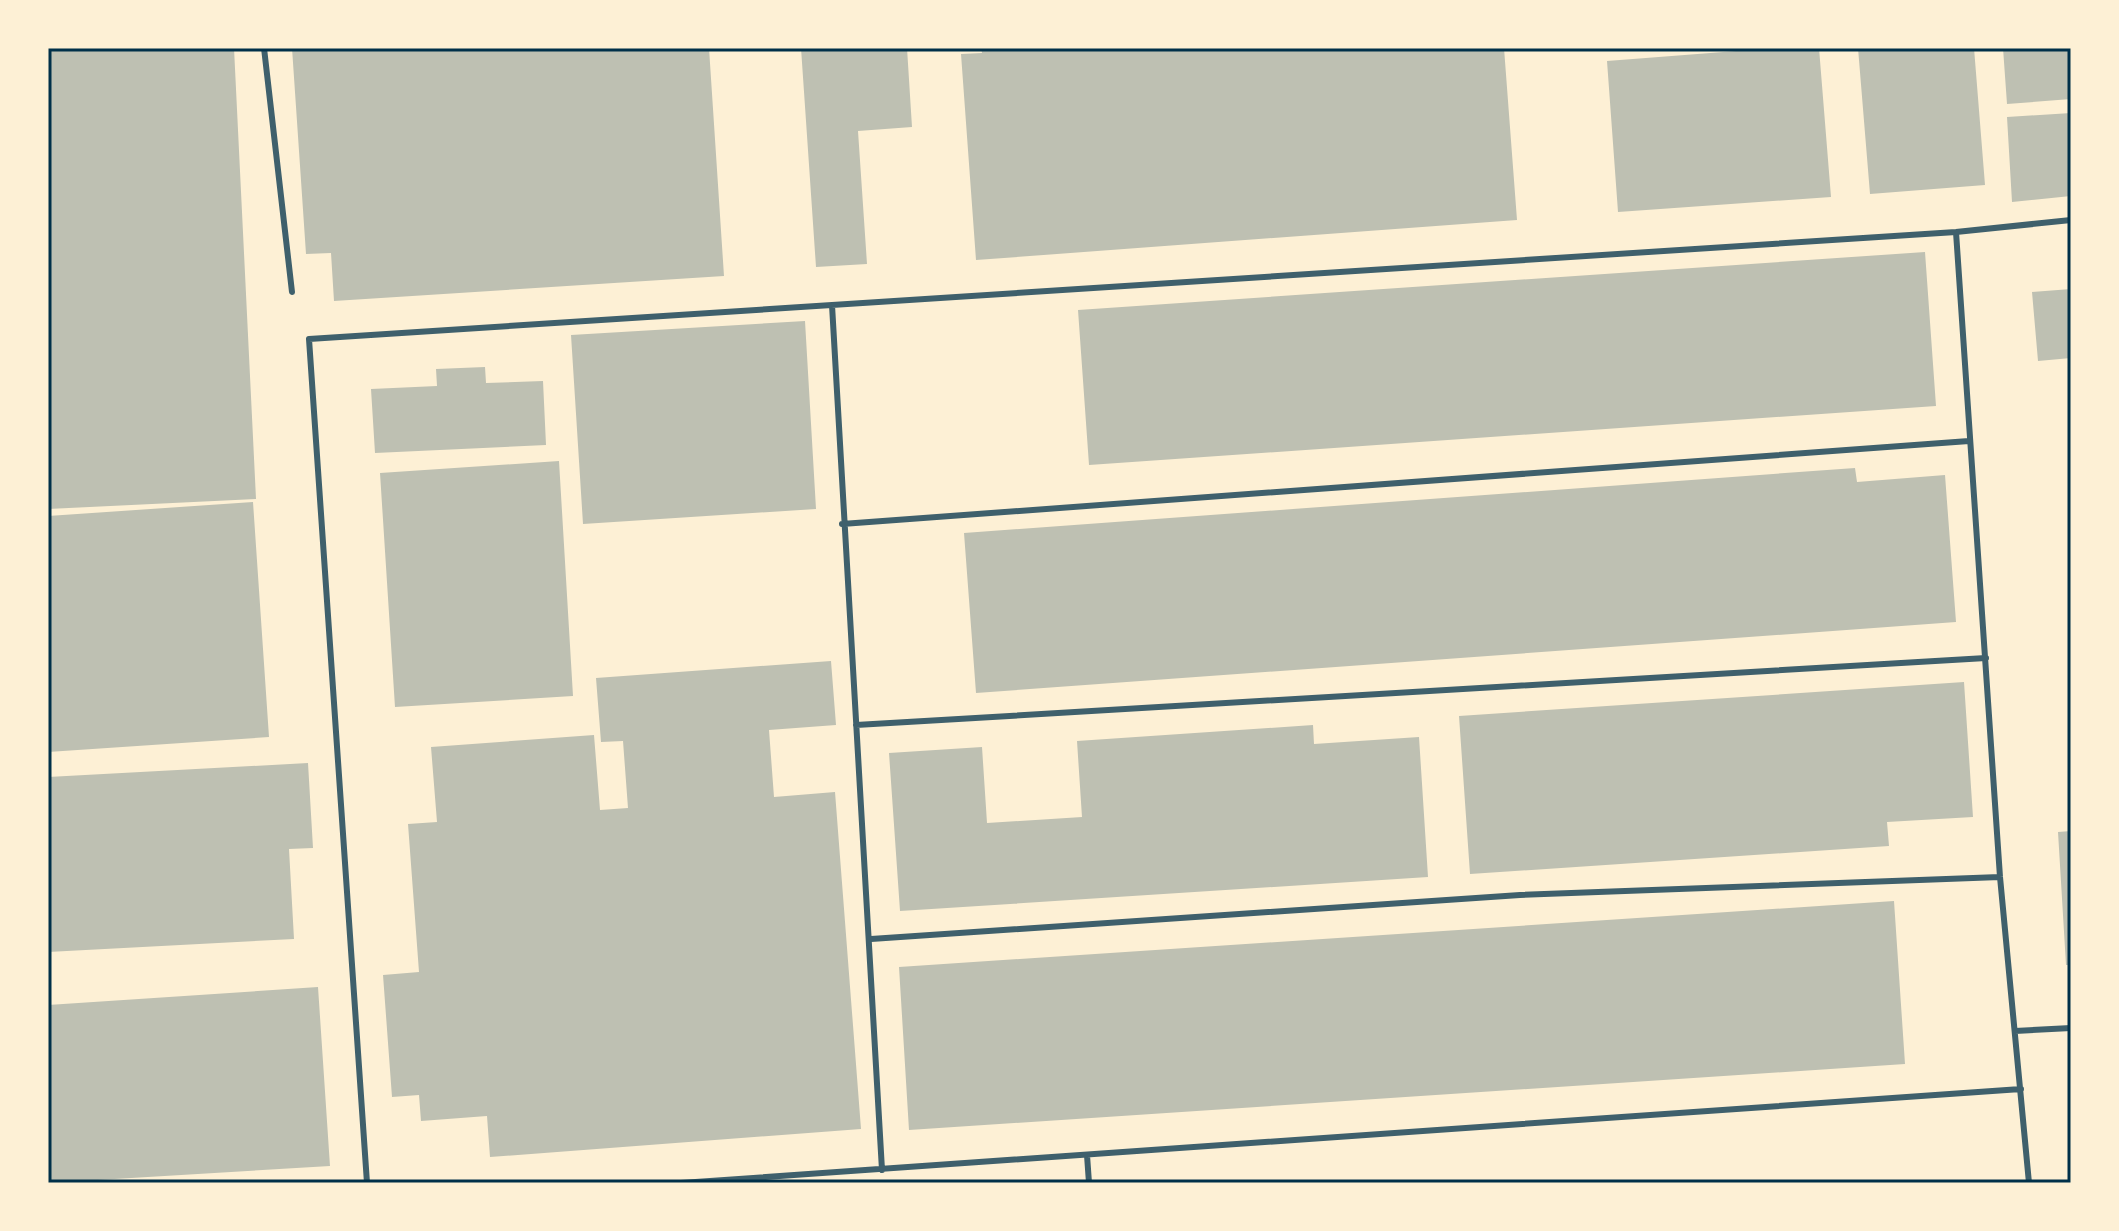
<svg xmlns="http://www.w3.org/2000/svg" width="2119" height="1231" viewBox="0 0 2119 1231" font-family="'PT Sans Narrow',sans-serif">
  <rect width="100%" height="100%" fill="#fdf0d5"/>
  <path fill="#bec0b2" d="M48,48H234L256,499L48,509Z
    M292,48H709L724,276L334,301L331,253L306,254Z
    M801,48H907L912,127L858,131L867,264L816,267Z
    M981,48H1504L1517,220L976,260L961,54L982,53Z
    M1775,48H1819L1831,197L1618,212L1607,61Z
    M1858,48H1974L1985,185L1870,194Z
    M2003,48H2071V99L2007,104Z
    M2071,113V196L2012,202L2007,117Z
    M1925,252L1936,406L1089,465L1078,310Z
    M2071,289V358L2038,361L2032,292Z
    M805,321L816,509L583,524L571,335Z
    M485,367L486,383L543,381L546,445L375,453L371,389L437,386L436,369Z
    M559,461L573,696L395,707L380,473Z
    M1855,468L1857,482L1945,475L1956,622L976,693L964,533Z
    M253,502L269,737L48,752V516Z
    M831,661L836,725L769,730L774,797L835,792L861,1129L490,1157L487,1116L421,1121L419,1095L392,1097L383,975L419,972L408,824L437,822L431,747L594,735L600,810L628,808L623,741L601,742L596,678Z
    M1964,682L1973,817L1887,822L1889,846L1470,874L1459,716Z
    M1313,725L1314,744L1419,737L1428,877L900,911L889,753L982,747L987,823L1082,817L1077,741Z
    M308,763L313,848L289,849L294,939L48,952V777Z
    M2071,831V965H2066L2058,832Z
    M1894,901L1905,1064L909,1130L899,967Z
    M318,987L330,1166L48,1183V1005Z"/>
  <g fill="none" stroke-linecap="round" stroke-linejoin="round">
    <path stroke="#3f606c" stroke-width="6" d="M264,48L292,292
      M1956,232L2000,877L2029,1183
      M832,305C846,594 868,882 882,1170
      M842,524L1969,441
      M856,725L1986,658
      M871,939L1520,895L2000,877
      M2015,1031L2071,1028
      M1087,1155L1089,1183
      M367,1183L309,339L1956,232L2071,220
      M681,1183L2021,1089"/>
  </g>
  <rect width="2119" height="1231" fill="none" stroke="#fdf0d5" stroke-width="100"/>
  <rect x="50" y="50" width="2019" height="1131" fill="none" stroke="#003049" stroke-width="3"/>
</svg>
